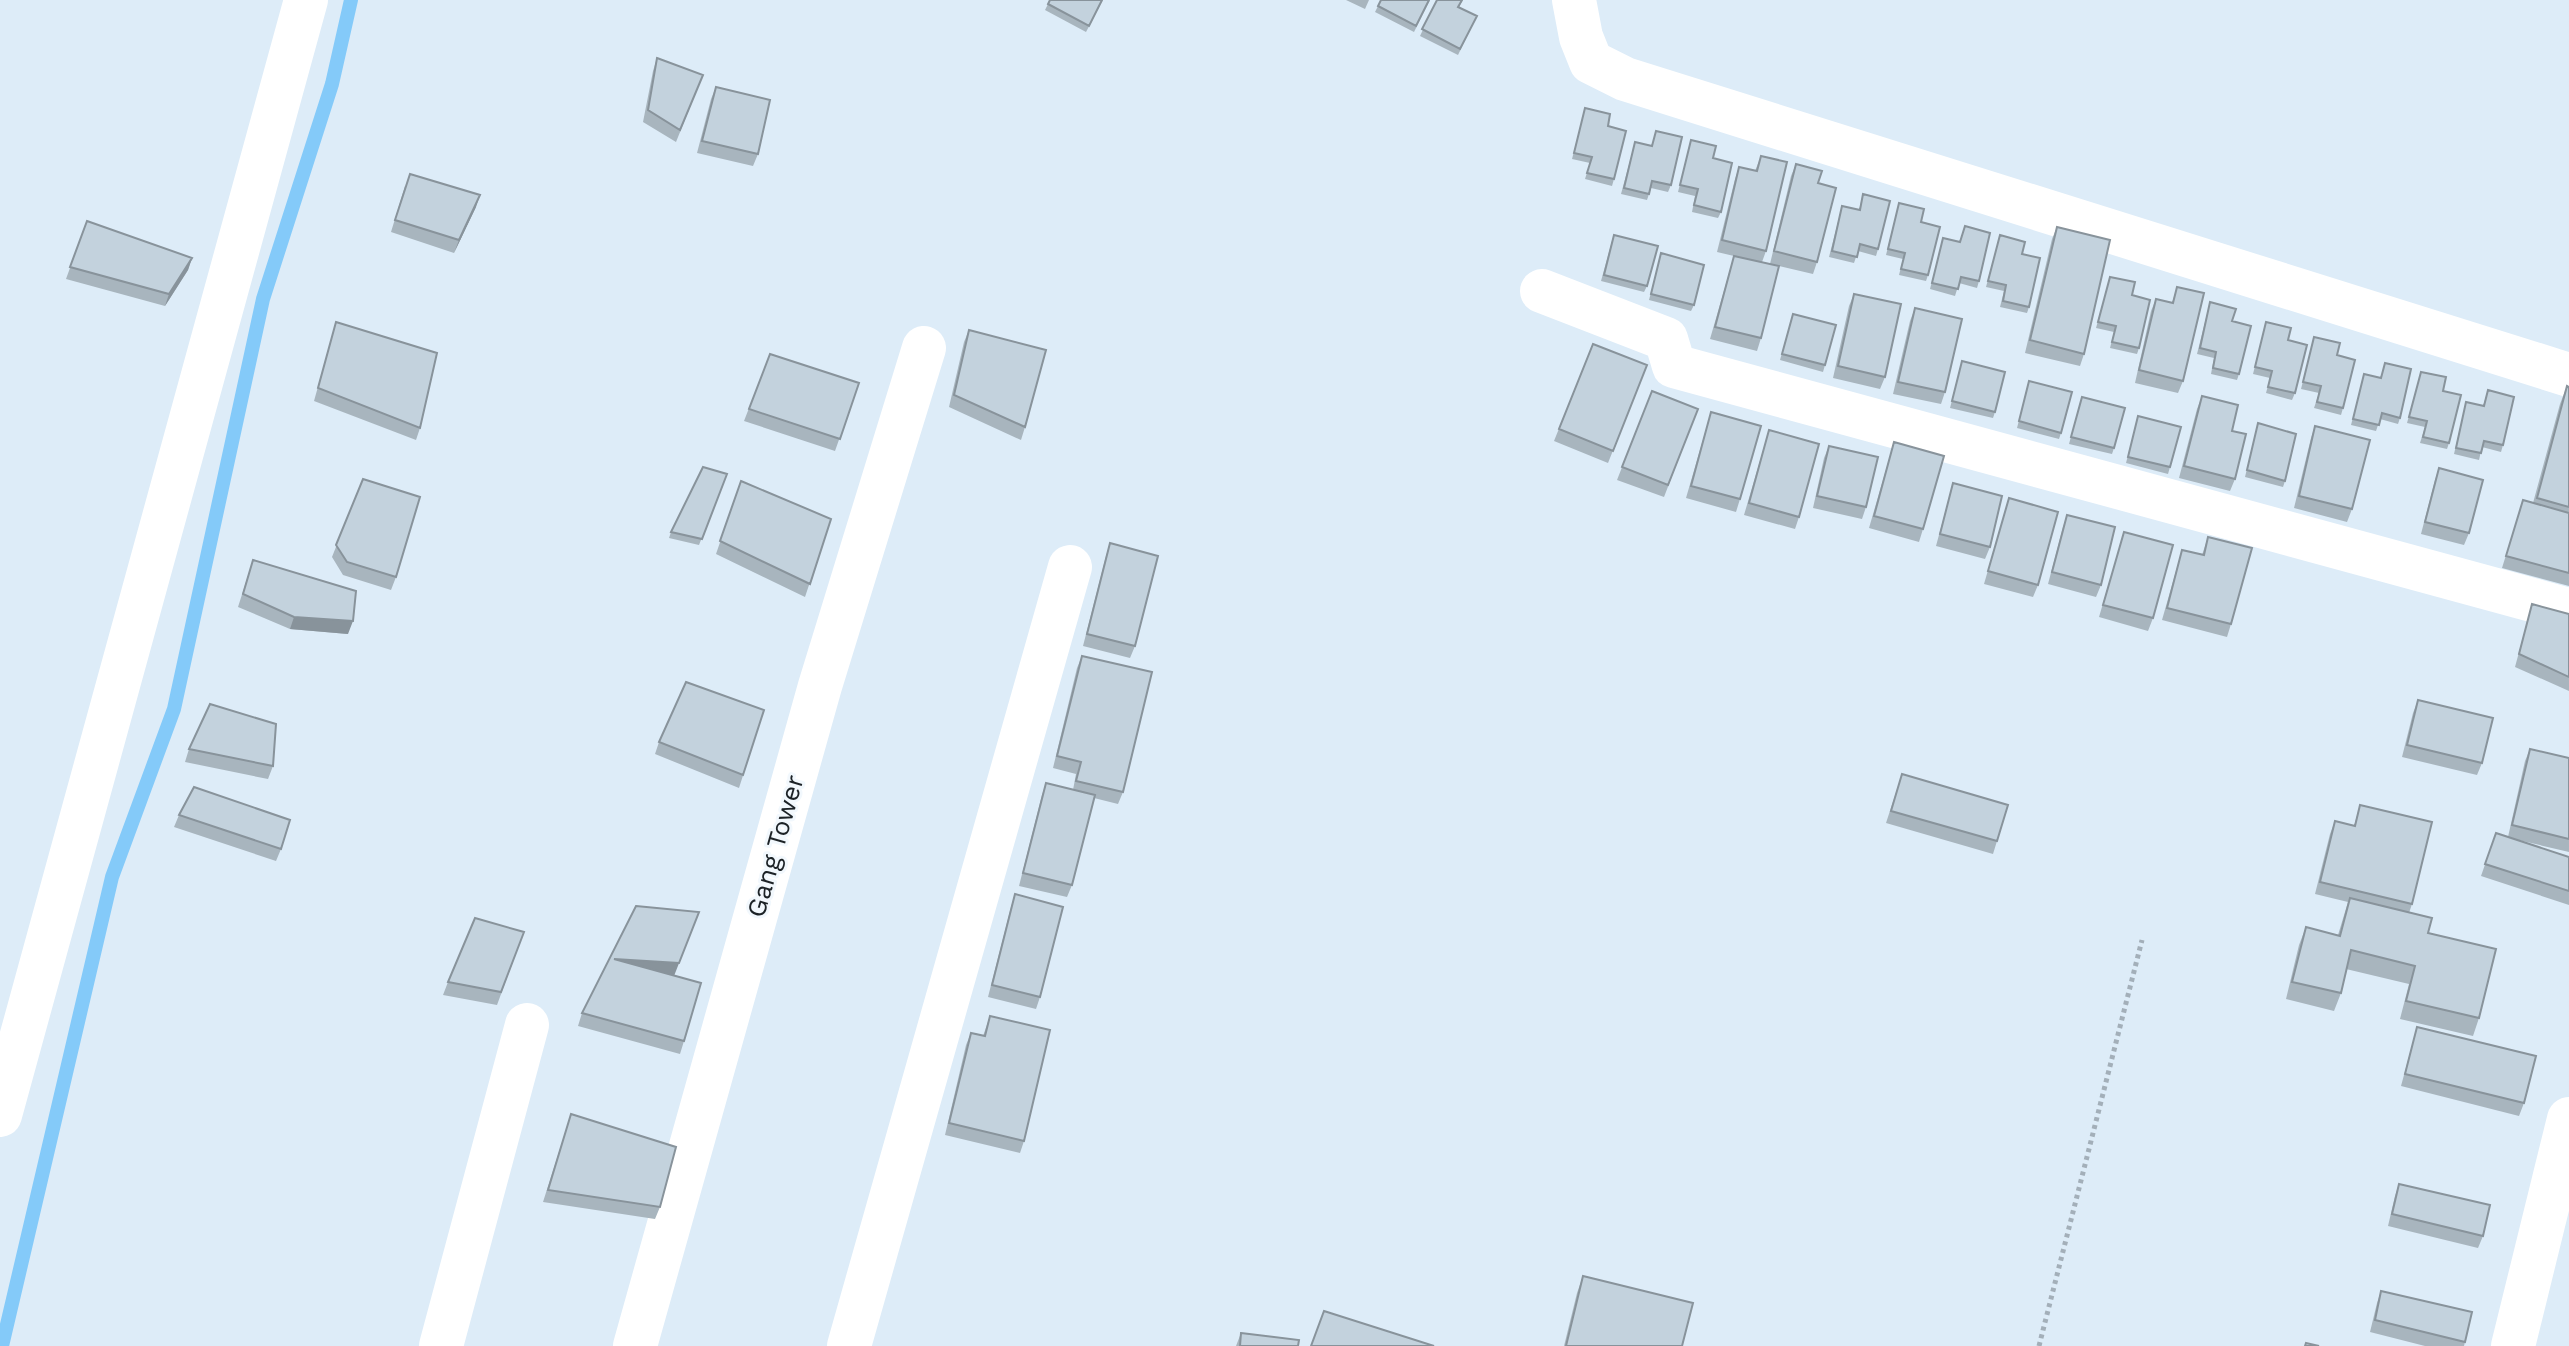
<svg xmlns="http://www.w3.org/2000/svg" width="2569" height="1346" viewBox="0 0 2569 1346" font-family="'Work Sans',sans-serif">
  <rect width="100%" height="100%" fill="#ddecf8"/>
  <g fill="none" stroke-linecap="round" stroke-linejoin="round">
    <path stroke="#84caf9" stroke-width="14" d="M2,1346L112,877L174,709L263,299L332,84L351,0"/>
    <path stroke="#a3afb9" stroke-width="5" stroke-dasharray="4 4" stroke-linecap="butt" d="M2039,1346L2142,940"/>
    <path stroke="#fff" stroke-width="44" d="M1574,0L1581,37L1591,62L1625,79L2569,375
      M1542,291L1666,339L1674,366L2569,610
      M0,1115L306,0
      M441,1346L527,1025
      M635,1346L820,686L924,348
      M849,1346L1070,567
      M2513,1346L2569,1119"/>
  </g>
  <path fill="#a8b5be" d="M1050,0H1103L1086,32L1045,10Z
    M1346,0H1369L1365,9Z
    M1430,0L1414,32L1375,12L1378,6Z
    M1437,0H1463L1459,7L1477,16L1458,55L1420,36Z
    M657,58L703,75L676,142L643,122L653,71Z
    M716,87L758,154L753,166L697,153L711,99Z
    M1585,108L1614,179L1612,186L1585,179L1590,163L1572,159Z
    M1691,140L1713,158L1721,212L1718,218L1692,212L1695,196L1678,192Z
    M1635,142L1671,185L1668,192L1651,188L1647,200L1621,194Z
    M1761,156L1766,251L1762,262L1770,264L1791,176L1796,164L1818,183L1817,262L1813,274L1779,266L1761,338L1757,351L1710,339L1734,256L1717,252L1735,179L1739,167L1755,171Z
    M405,186L476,207L454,253L391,232Z
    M1863,194L1878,249L1876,256L1858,251L1854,263L1829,257L1842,206L1859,210Z
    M1899,203L1921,222L1928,275L1926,281L1899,275L1903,259L1886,255Z
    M87,221L192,258L188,270L165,306L66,279Z
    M2057,227L2084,354L2080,366L2025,353L2052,239Z
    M2000,235L2022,254L2029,307L2027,313L2000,307L2004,291L1986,287Z
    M1943,238L1979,281L1977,288L1959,283L1955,296L1930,289Z
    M1612,241L1647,286L1644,292L1601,281Z
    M1661,253L1694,305L1691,311L1649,300Z
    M2110,277L2132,295L2139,348L2137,354L2110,348L2114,332L2096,328Z
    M2177,287L2183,381L2178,393L2135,383L2151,311L2156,299L2172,303Z
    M1854,294L1885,377L1880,389L1833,378L1849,306Z
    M2210,302L2232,321L2239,374L2237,380L2211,374L2214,358L2197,354Z
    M1915,308L1945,392L1941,404L1893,394L1910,321Z
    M1791,320L1825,365L1823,372L1780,360Z
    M336,322L420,428L416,440L314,401Z
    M2266,322L2288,340L2295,393L2292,400L2266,393L2270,378L2253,374Z
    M969,330L1025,427L1021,440L949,407L964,342Z
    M2314,337L2337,355L2343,408L2341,415L2314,408L2319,393L2301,389Z
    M1593,344L1647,365L1608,463L1554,441Z
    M770,354L859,383L835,451L744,421Z
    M1962,361L1995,412L1993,418L1950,408Z
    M2421,372L2443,391L2449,443L2447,449L2420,443L2425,427L2407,423Z
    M2364,374L2400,418L2398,424L2380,419L2376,431L2351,425Z
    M2029,381L2061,433L2059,439L2017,428Z
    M2567,386L2569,387V586L2502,568L2523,500L2533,503L2560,404Z
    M2488,390L2503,445L2501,452L2482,447L2479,460L2454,454L2466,402L2483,406Z
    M1652,391L1698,409L1664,497L1617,480Z
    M2202,396L2232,431L2235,479L2230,491L2179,478L2197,409Z
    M2080,403L2114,448L2112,454L2069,444Z
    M1711,412L1740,499L1736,512L1686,498Z
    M2138,416L2170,467L2168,474L2126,463Z
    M2258,423L2285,481L2283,487L2245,477Z
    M2315,426L2352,509L2347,522L2294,508L2311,438Z
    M1769,430L1799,517L1795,529L1744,515Z
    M1894,442L1923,529L1919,542L1869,528Z
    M1829,446L1866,507L1862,519L1813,508L1824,458Z
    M2439,468L2469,533L2464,545L2421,534L2435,480Z
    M727,474L699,545L669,538L671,532Z
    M363,479L396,577L391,590L343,575L332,557Z
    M741,481L831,519L805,597L716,554Z
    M1953,483L1990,547L1985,559L1936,546Z
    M2009,498L2038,585L2033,597L1984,584Z
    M2067,515L2101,585L2096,597L2048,584L2063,527Z
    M2124,532L2153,618L2148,631L2099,617Z
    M2208,537L2231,624L2227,637L2162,620L2182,550L2202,555Z
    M1110,543L1135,646L1130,658L1083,646L1106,556Z
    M253,560L348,634L290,629L238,607Z
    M2532,604L2569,614V691L2515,667Z
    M1082,656L1123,792L1118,804L1094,798L1072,885L1067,897L1019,886L1042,795L1046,783L1073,790L1076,774L1053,768L1077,668Z
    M2418,700L2482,763L2477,775L2402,757L2413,713Z
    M764,710L739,788L655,754L659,742Z
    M189,749L273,766L268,779L185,762Z
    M2530,749L2569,758V852L2514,839L2569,857V905L2481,876L2496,833L2508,837L2525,761Z
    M1902,774L1997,841L1993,854L1886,823Z
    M2360,805L2412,904L2409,913L2428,933L2479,1018L2473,1036L2400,1019L2409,984L2346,969L2341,993L2334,1011L2286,999L2299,945L2306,927L2338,935L2348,902L2315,894L2330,834L2335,821L2354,826Z
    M179,815L281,849L276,861L174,827Z
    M1015,894L1040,997L1036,1009L988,997L1011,907Z
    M524,932L497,1005L443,995L448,982Z
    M674,976L684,1041L680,1054L578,1026L582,1013Z
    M990,1016L1024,1141L1020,1153L945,1135L966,1045L971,1033L983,1036Z
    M2417,1027L2524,1103L2519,1116L2401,1086Z
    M571,1114L660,1207L655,1219L543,1202Z
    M2399,1184L2483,1236L2478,1248L2388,1226L2395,1196Z
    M1583,1276L1682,1346H1564L1577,1293Z
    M2381,1291L2465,1342L2464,1346H2425L2370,1332L2377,1303Z
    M1241,1333L1298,1346H1236Z"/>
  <path fill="#88939b" d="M480,195L476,207L454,253L459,240Z
    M192,258L188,270L165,306L169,294Z
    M294,617L353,621L348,634L290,629Z
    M699,912L674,976L614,959Z"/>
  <path fill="#c3d2dd" stroke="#88939b" stroke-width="2" d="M1050,0H1102L1089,26L1048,4Z
    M1381,0H1429L1416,26L1378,6Z
    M1437,0H1462L1458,7L1477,16L1460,49L1422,29Z
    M657,58L703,75L680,130L648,110Z
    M716,87L770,100L758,154L702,141Z
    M1585,108L1610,114L1608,126L1626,131L1614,179L1587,173L1592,157L1574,153Z
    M1656,131L1682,137L1671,185L1652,181L1649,194L1624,188L1635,142L1652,146Z
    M1691,140L1716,146L1713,158L1732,163L1721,212L1694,205L1698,189L1680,185Z
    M1761,156L1787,162L1766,251L1722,240L1739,167L1757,171Z
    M1796,164L1822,171L1818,183L1836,188L1817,262L1774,251Z
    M410,174L480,195L459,240L395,220Z
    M1863,194L1890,201L1878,249L1860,244L1857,257L1832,251L1842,206L1860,210Z
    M1899,203L1924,209L1921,222L1940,227L1928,275L1901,269L1905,253L1888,249Z
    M87,221L192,258L169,294L70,267Z
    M1965,226L1990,233L1979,281L1961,277L1958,289L1932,283L1943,238L1960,242Z
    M2057,227L2110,240L2084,354L2030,340Z
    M1614,235L1658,246L1647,286L1604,275Z
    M2000,235L2025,242L2022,254L2040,258L2029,307L2003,301L2006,285L1988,281Z
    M1661,253L1704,265L1694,305L1651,294Z
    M1734,256L1779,266L1761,338L1715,327Z
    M2110,277L2135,282L2132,295L2150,300L2139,348L2112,342L2116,326L2098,322Z
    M2177,287L2204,293L2183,381L2139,370L2156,299L2173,303Z
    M1854,294L1901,304L1885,377L1838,366Z
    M2210,302L2236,309L2232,321L2251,326L2239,374L2213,368L2216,352L2200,348Z
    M1915,308L1962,319L1945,392L1898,382Z
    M1793,314L1836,325L1825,365L1782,354Z
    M336,322L437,353L420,428L318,388Z
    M2266,322L2291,328L2288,340L2307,345L2295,393L2268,387L2272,371L2255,367Z
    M969,330L1046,350L1025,427L954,395Z
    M2314,337L2340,343L2337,355L2355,360L2343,408L2317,402L2321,386L2303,382Z
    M1593,344L1647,365L1613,451L1559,429Z
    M770,354L859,383L840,439L749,409Z
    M1962,361L2005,372L1995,412L1952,401Z
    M2385,363L2411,369L2400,418L2382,413L2379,425L2353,419L2364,374L2381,378Z
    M2421,372L2446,377L2443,391L2461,395L2449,443L2423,437L2427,421L2409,417Z
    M2029,381L2072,392L2061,433L2019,421Z
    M2567,386L2569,387V507L2537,498Z
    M2488,390L2514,397L2503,445L2484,441L2481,453L2456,448L2466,402L2484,406Z
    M1652,391L1698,409L1668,485L1622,467Z
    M2202,396L2238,405L2232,431L2246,434L2235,479L2184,466Z
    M2082,397L2125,408L2114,448L2071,437Z
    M1711,412L1761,426L1740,499L1691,486Z
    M2138,416L2181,427L2170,467L2128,457Z
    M2258,423L2296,434L2285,481L2247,470Z
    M2315,426L2370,440L2352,509L2299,496Z
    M1769,430L1819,444L1799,517L1749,503Z
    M1894,442L1944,456L1923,529L1874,516Z
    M1829,446L1878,457L1866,507L1817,496Z
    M703,467L727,474L702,539L671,532Z
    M2439,468L2483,480L2469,533L2425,522Z
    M363,479L420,497L396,577L347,562L336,545Z
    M741,481L831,519L810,584L720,541Z
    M1953,483L2002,496L1990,547L1940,534Z
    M2009,498L2058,512L2038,585L1988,571Z
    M2523,500L2569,513V573L2506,556Z
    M2067,515L2115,527L2101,585L2052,572Z
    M2124,532L2173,545L2153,618L2103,605Z
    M2208,537L2252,548L2231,624L2167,608L2182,550L2204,555Z
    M1110,543L1158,556L1135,646L1087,634Z
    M253,560L356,591L353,621L294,617L243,594Z
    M2532,604L2569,614V677L2519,654Z
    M1082,656L1152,672L1123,792L1076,781L1081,762L1057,756Z
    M686,682L764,710L743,775L659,742Z
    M2418,700L2493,718L2482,763L2407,745Z
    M210,704L276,724L273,766L189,749Z
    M2530,749L2569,758V839L2512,825Z
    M1902,774L2008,805L1997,841L1891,811Z
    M1046,783L1095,795L1072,885L1023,873Z
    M194,787L290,820L281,849L179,815Z
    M2360,805L2432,822L2412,904L2320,882L2335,821L2355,826Z
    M2496,833L2569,857V891L2485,864Z
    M1015,894L1063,907L1040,997L992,985Z
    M2350,898L2432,918L2428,933L2496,949L2479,1018L2406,1001L2415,966L2351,950L2341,993L2292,982L2306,927L2340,936Z
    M636,906L699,912L679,963L614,959L701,983L684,1041L582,1013Z
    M475,918L524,932L501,992L448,982Z
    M990,1016L1050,1030L1024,1141L949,1123L971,1033L985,1036Z
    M2417,1027L2536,1056L2524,1103L2405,1074Z
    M571,1114L676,1147L660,1207L548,1190Z
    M2399,1184L2490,1205L2483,1236L2392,1214Z
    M1583,1276L1693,1303L1682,1346H1566Z
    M2381,1291L2472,1312L2465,1342L2375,1320Z
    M1324,1311L1434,1346H1311Z
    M1241,1333L1299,1340L1298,1346H1240Z
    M2306,1343L2319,1346H2305Z"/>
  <g text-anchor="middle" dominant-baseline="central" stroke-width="6" stroke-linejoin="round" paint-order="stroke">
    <g font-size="26" fill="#1c2226" stroke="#f2f8fd">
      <text transform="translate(775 846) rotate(-74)">Gang Tower</text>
    </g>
  </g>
</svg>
